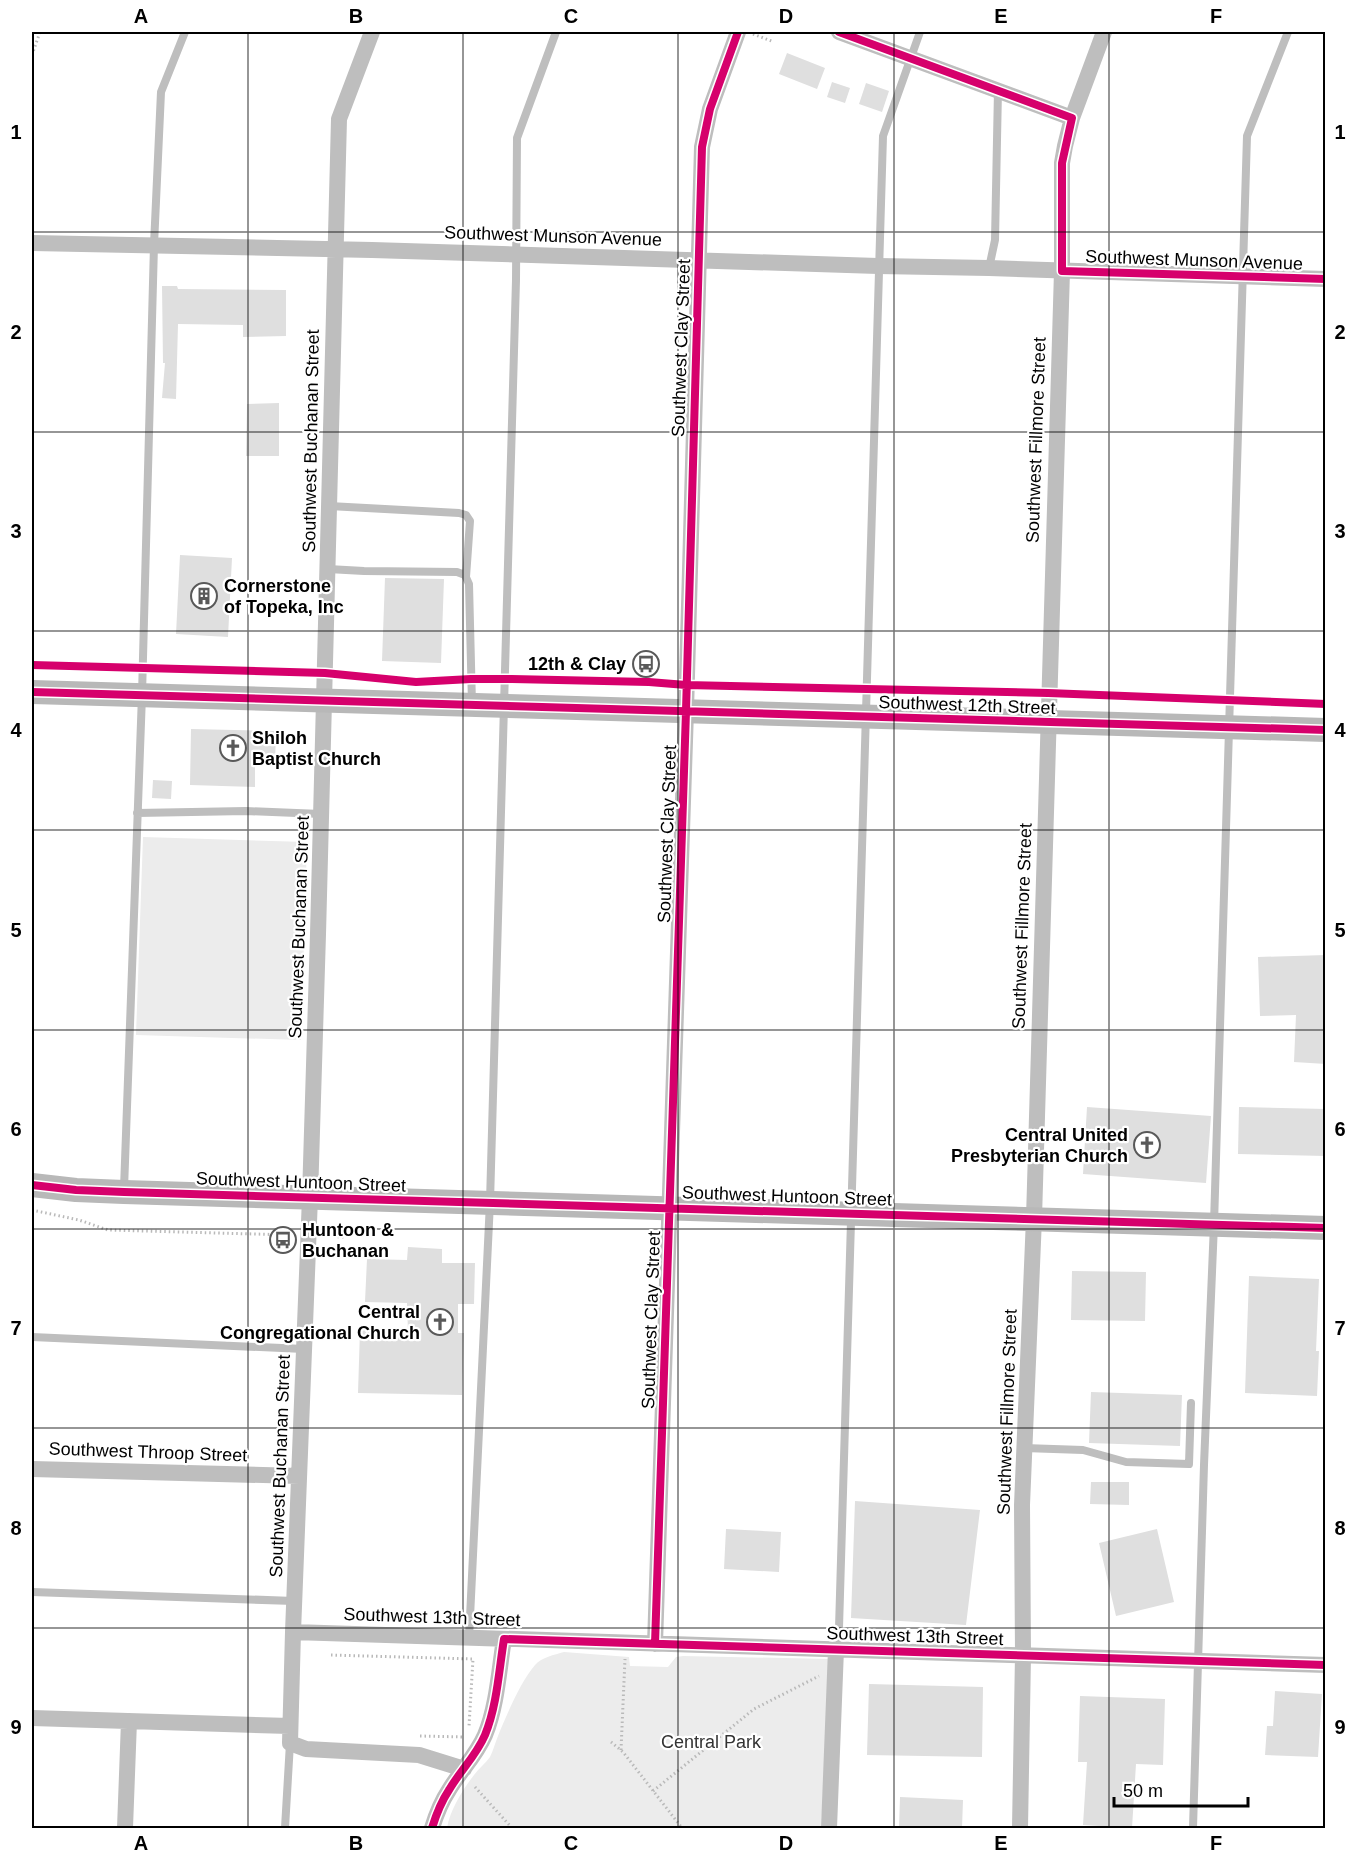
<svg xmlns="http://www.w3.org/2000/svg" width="1357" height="1860" viewBox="0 0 1357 1860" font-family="Arial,sans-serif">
  <rect width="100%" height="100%" fill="#fff"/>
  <path fill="#ececec" d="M143,837L307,842L301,1040L136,1035Z
    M564,1652L629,1657L630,1666L668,1667L676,1657L683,1656L829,1659L830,1670L821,1828H447C450,1810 463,1789 474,1775C479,1768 485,1764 490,1757C493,1751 495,1743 498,1736C506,1716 521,1681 535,1665C542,1657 554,1655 564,1652Z"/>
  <path fill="#dfdfdf" d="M787,53L825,68L817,89L779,74Z
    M832,82L850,88L845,103L827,97Z
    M866,83L889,91L882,112L859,104Z
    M162,286H177L178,289L286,290V336L243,337V325L178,324L176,399L162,398L165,363H163Z
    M279,403V456H246L247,404Z
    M180,555L232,558L228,637L176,634Z
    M385,578L444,579L441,663L382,661Z
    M191,729L276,731L275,765H255V787L190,785Z
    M153,780L172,781L171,799L152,798Z
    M1326,955V1064L1294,1062L1296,1015L1260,1016L1258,957Z
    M1087,1107L1211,1116L1206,1183L1083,1174Z
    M1239,1107L1326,1109V1156L1238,1154Z
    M408,1247L442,1249V1263H475L474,1304H458V1333H464L462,1395L358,1393L360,1330L408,1332L407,1303L365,1302L367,1259L407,1260Z
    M1072,1271L1146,1272L1145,1321L1071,1320Z
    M1249,1276L1319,1279L1316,1351H1319L1317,1396L1245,1393Z
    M1091,1392L1182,1395L1180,1446L1089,1443Z
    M1091,1482H1129V1505L1090,1504Z
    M855,1501L980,1510L966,1625L851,1618Z
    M726,1529L781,1532L779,1572L724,1569Z
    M1157,1529L1174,1602L1116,1616L1099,1543Z
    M869,1684L983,1687L982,1757L867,1755Z
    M1275,1691L1322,1694L1318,1757L1265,1755L1267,1726H1273Z
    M1080,1696L1165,1699L1163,1765L1136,1764L1132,1828L1083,1825L1087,1762H1078Z
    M900,1797L963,1800L962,1828H899Z"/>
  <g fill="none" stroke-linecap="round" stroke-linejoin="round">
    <path stroke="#b9b9b9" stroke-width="3" stroke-dasharray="1.5 3" stroke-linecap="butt" d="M753,34L774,42
      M32,55L40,32
      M32,1210L79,1220L108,1230L291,1235
      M324,1236L345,1237
      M331,1655L473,1659L469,1726
      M420,1736L465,1737
      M611,1742L623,1752L682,1828
      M621,1750L625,1659
      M475,1787L512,1828
      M653,1791L754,1709L819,1676"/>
    <path stroke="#bebebe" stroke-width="8" d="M989,268L995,240L998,90
      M329,506L459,513L466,515L470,521L466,577
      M328,569L364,571L457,572L465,575L469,584L472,704
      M137,813L246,811L321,814
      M124,1189L142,695L154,245L161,92L185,32
      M32,1337L304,1349
      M1024,1448L1083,1450L1126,1462L1189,1464L1191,1403
      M32,1592L294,1601
      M469,1638L490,1202L516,280L517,138L556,32
      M836,1649L839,1628L883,136L920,32
      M285,1828L290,1743
      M1193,1828L1204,1465L1214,1224L1247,136L1288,32"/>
    <path stroke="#bebebe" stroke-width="16" d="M372,32L339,119L318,934L310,1197L293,1632L290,1743L306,1749L419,1755L464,1769
      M839,32L1072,118
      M32,243L372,250L878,266L989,268L1326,279
      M32,1469L299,1476
      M293,1632L1326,1665
      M655,1644L686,711L702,147L710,109L738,32
      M32,1718L290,1726
      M125,1828L129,1721
      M432,1828C436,1815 441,1802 449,1790C460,1771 476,1756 485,1735C497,1706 499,1670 504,1639
      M829,1828L836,1649
      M1020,1828L1023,1655L1022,1505L1034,1218L1062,271V163L1065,146L1072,118L1104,32"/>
    <path stroke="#b8b8b8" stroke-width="24" d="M32,692L1326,730
      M32,1185L76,1190L124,1192L1326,1228"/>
    <defs>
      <path id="cycleway" d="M839,32L1072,118L1062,163V271L1326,279
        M32,665L325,673L416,682L471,679H512L649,682L686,685L1048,693L1326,704
        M32,692L1326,730
        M32,1185L76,1190L124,1192L1326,1228
        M655,1644L686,711L702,147L710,109L738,32
        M432,1828C436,1815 441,1802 449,1790C460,1771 476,1756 485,1735C497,1706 499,1670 504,1639L1326,1665"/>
    </defs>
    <use href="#cycleway" stroke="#fff" stroke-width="11"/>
    <use href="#cycleway" stroke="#d6006c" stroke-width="8"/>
  </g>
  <path fill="none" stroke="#000" stroke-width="1.5" stroke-opacity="0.55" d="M248,32V1828M463,32V1828M678,32V1828M894,32V1828M1109,32V1828M32,232H1326M32,432H1326M32,631H1326M32,830H1326M32,1030H1326M32,1229H1326M32,1428H1326M32,1628H1326"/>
  <defs>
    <symbol id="building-ring" viewBox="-11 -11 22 22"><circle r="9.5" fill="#fff" stroke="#595959" stroke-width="1.5"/><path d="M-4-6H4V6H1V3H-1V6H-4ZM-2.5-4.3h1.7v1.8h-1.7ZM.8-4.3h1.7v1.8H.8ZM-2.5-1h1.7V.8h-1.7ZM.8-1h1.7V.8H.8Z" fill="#595959"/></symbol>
    <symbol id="bus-ring" viewBox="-11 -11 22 22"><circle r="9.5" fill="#fff" stroke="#595959" stroke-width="1.5"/><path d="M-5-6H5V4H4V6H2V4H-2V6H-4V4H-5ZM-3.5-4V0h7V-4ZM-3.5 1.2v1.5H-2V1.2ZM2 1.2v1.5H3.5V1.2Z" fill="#595959"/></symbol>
    <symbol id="church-ring" viewBox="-11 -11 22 22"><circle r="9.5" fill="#fff" stroke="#595959" stroke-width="1.5"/><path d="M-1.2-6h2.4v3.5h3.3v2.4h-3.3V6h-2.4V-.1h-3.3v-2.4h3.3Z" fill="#595959"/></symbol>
  </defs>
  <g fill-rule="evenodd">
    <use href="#building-ring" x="189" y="581" width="30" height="30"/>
    <use href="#bus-ring" x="631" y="649" width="30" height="30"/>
    <use href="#church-ring" x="218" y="733" width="30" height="30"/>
    <use href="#church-ring" x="1132" y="1130" width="30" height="30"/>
    <use href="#bus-ring" x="268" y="1225" width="30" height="30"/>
    <use href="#church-ring" x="425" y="1307" width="30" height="30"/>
  </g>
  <g text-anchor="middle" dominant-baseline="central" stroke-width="4.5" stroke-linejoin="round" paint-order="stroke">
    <g font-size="18" fill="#000" stroke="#fff">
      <text transform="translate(553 236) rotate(2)">Southwest Munson Avenue</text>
      <text transform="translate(1194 260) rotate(2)">Southwest Munson Avenue</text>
      <text transform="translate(681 348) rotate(-88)">Southwest Clay Street</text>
      <text transform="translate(1036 440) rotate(-88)">Southwest Fillmore Street</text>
      <text transform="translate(311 441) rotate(-89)">Southwest Buchanan Street</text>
      <text transform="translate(967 705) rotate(2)">Southwest 12th Street</text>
      <text transform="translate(667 834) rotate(-88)">Southwest Clay Street</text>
      <text transform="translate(1022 926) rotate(-88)">Southwest Fillmore Street</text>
      <text transform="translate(299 927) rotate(-88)">Southwest Buchanan Street</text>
      <text transform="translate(301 1182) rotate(2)">Southwest Huntoon Street</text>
      <text transform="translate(787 1196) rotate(2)">Southwest Huntoon Street</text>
      <text transform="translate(651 1320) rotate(-88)">Southwest Clay Street</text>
      <text transform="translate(1007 1412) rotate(-88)">Southwest Fillmore Street</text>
      <text transform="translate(148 1452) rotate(2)">Southwest Throop Street</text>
      <text transform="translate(280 1466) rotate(-88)">Southwest Buchanan Street</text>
      <text transform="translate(432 1617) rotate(2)">Southwest 13th Street</text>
      <text transform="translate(915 1636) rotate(2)">Southwest 13th Street</text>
    </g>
    <g font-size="18" font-weight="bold" fill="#000" stroke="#fff" text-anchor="start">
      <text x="224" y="586">Cornerstone<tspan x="224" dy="21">of Topeka, Inc</tspan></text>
      <text x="626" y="664" text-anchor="end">12th &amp; Clay</text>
      <text x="252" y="738">Shiloh<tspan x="252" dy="21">Baptist Church</tspan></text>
      <text x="1128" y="1135" text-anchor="end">Central United<tspan x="1128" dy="21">Presbyterian Church</tspan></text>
      <text x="302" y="1230">Huntoon &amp;<tspan x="302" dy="21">Buchanan</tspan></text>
      <text x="420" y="1312" text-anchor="end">Central<tspan x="420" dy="21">Congregational Church</tspan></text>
    </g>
    <g font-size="18" fill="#333" stroke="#fff">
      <text x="711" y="1742">Central Park</text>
    </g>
  </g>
  <rect width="1357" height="1860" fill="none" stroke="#ffffff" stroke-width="66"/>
  <path d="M1114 1797v9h134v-9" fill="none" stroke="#000000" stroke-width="3"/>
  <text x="1123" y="1797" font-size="18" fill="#000000" stroke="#ffffff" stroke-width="4.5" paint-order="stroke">50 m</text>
  <rect x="33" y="33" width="1291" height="1794" fill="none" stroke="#000" stroke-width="2"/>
  <g font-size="20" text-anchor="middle" font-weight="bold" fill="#000">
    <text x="141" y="23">A</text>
    <text x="356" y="23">B</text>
    <text x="571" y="23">C</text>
    <text x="786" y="23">D</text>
    <text x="1001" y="23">E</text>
    <text x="1216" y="23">F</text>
    <text x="16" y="139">1</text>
    <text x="1340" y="139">1</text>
    <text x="16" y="339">2</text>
    <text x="1340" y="339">2</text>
    <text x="16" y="538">3</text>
    <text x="1340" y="538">3</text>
    <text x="16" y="737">4</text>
    <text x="1340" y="737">4</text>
    <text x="16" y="937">5</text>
    <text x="1340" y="937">5</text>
    <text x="16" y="1136">6</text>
    <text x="1340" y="1136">6</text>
    <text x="16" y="1335">7</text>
    <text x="1340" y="1335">7</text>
    <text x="16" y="1535">8</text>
    <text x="1340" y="1535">8</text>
    <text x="16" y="1734">9</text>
    <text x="1340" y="1734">9</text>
    <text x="141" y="1850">A</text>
    <text x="356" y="1850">B</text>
    <text x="571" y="1850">C</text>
    <text x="786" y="1850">D</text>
    <text x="1001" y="1850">E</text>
    <text x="1216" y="1850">F</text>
  </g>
</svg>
